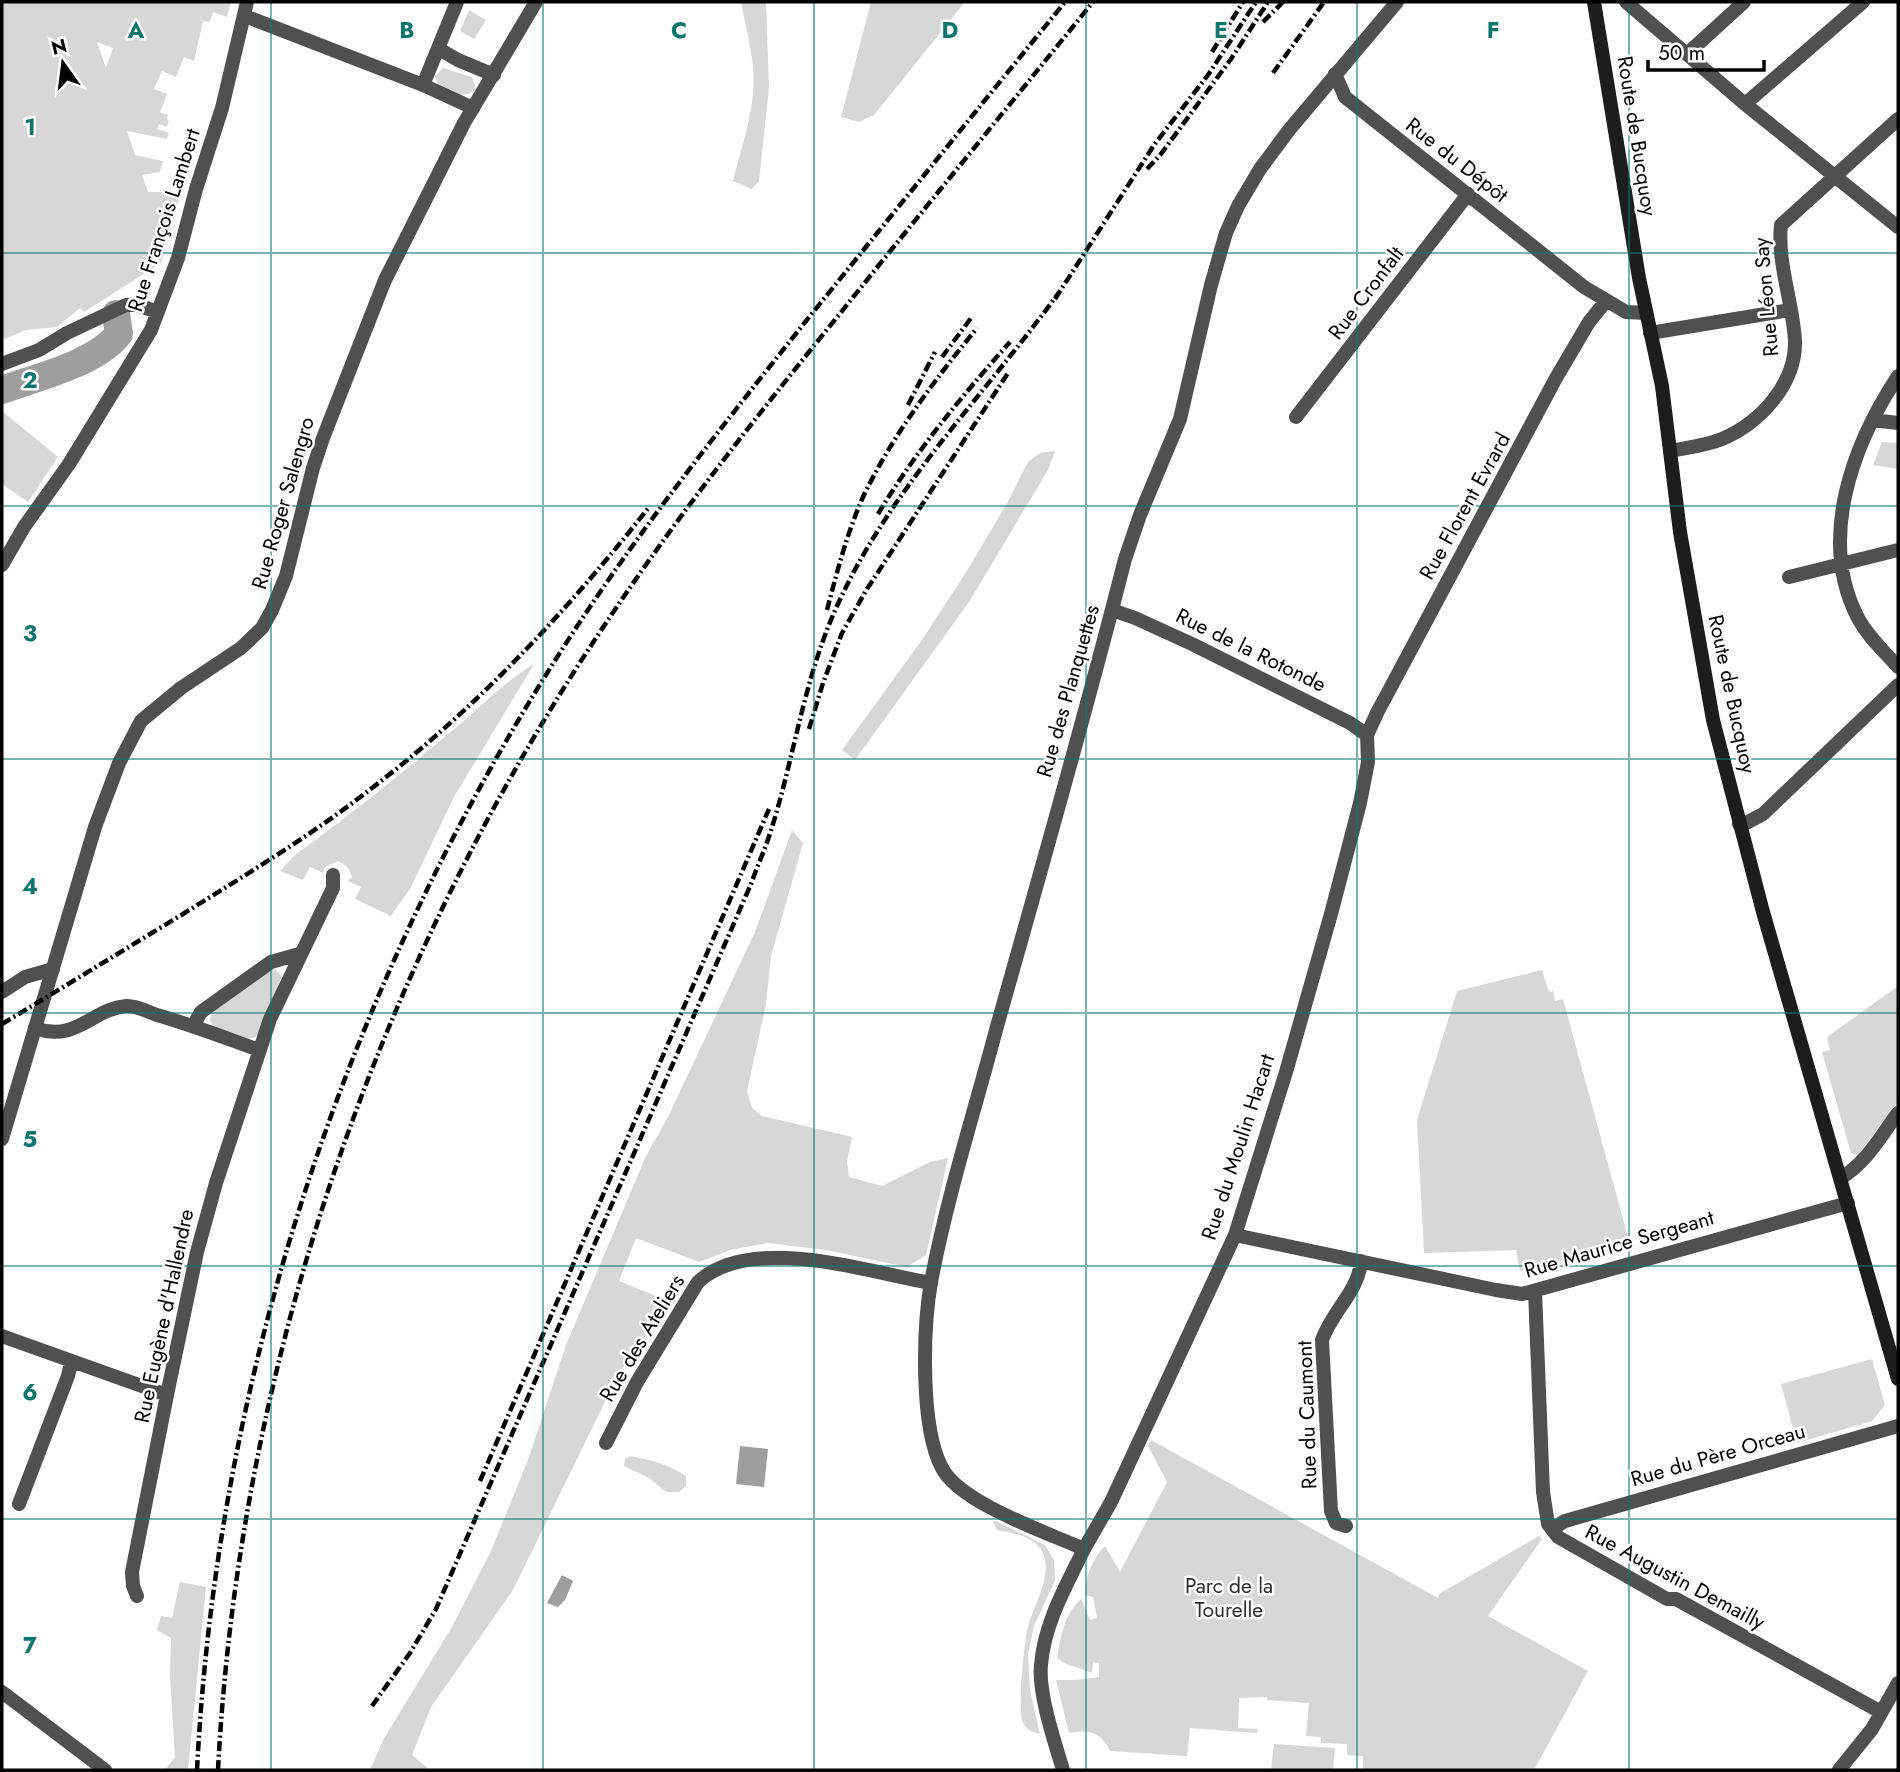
<svg xmlns="http://www.w3.org/2000/svg" width="1900" height="1772" viewBox="0 0 1900 1772" font-family="Jost,sans-serif">
  <rect width="100%" height="100%" fill="#fff"/>
  <path fill="#d7d7d7" fill-rule="evenodd" d="M2,2H231L227,17L213,12L210,22L203,21L194,61L184,57L176,77L162,71L154,89L167,94L160,112L168,115L167,119L169,120L167,127L159,124L157,129L169,133L167,139L127,131L135,155L163,161L160,172L142,175L148,192H181L161,263L84,312L80,308L57,327L26,330L2,340ZM97,42L113,48L106,68Z
    M741,2H766L769,88L759,181L752,189L733,181C742,145 757,104 753,67C751,45 745,23 741,2Z
    M871,2H965L874,115L859,122L841,117Z
    M469,10L486,20L474,39L460,31Z
    M443,68L472,77L476,89C465,101 437,93 435,76Z
    M122,309C128,326 127,335 121,352L2,396V382L63,358L103,340L110,330L106,316Z
    M2,411L58,457L28,502L2,484Z
    M1882,442L1898,443V469L1873,465Z
    M1055,451L1048,470L969,602L855,760L842,750L922,640L965,574L1006,505L1028,462L1040,453Z
    M534,664L454,797L410,889L390,917L389,915L355,899L361,887L348,881L352,877C349,868 346,865 338,861L325,867L323,873L310,867L303,880L280,871L295,855C347,817 398,777 447,735C477,711 501,684 534,664Z
    M792,830L803,843L771,956L766,1004L747,1091L752,1108L762,1116L852,1137L847,1162L849,1177L882,1186L930,1162L948,1158L926,1255L907,1267L826,1250L768,1243L730,1250L699,1262L636,1238L619,1281L670,1302L619,1373L513,1590L431,1707L412,1755L430,1770H370L383,1740L452,1627L491,1551L528,1460L566,1345L646,1156L668,1117L755,932Z
    M275,969L282,976L258,1036L249,1039L213,1026L210,1020L212,1012L267,972Z
    M1542,970L1549,992L1553,991L1555,1001L1563,999L1629,1241L1520,1271L1516,1250L1424,1253L1417,1120L1457,991Z
    M1898,986V1101L1858,1155L1851,1153L1822,1052L1830,1050L1827,1037Z
    M1872,1359L1885,1405L1872,1421L1797,1443L1781,1384Z
    M1151,1440L1438,1598L1439,1594L1539,1536L1542,1539L1488,1616L1588,1671L1534,1770H1363V1756L1347,1755V1744L1321,1743V1737L1306,1736L1309,1703L1267,1700V1697L1239,1698L1238,1728L1258,1729L1257,1733L1190,1728L1187,1756L1110,1751C1101,1732 1089,1729 1069,1733L1056,1680H1074L1099,1677V1663L1093,1662L1092,1673L1064,1663L1057,1658C1061,1636 1064,1614 1081,1599L1090,1620L1097,1618L1093,1597L1085,1595C1084,1579 1094,1556 1105,1546L1120,1572L1167,1482L1148,1446Z
    M630,1456C651,1460 668,1464 686,1476V1486L679,1492H666L649,1478L624,1466L625,1459Z
    M996,1521L1045,1545L1054,1560L1055,1580L1034,1626L1028,1654L1030,1690L1040,1734C1033,1732 1026,1730 1023,1722C1017,1710 1024,1647 1027,1631C1032,1607 1053,1578 1043,1553C1035,1536 1012,1533 997,1530L993,1522Z
    M180,1582L206,1587L188,1770H165L175,1757L170,1676L171,1638L157,1630L161,1616L172,1618Z
    M1274,1744L1335,1748L1333,1770H1271Z"/>
  <path fill="#9e9e9e" d="M740,1446L768,1449L764,1487L736,1484Z
    M562,1575L573,1581L565,1600L558,1607L547,1603Z"/>
  <g fill="none" stroke-linecap="round" stroke-linejoin="round">
    <path stroke="#9e9e9e" stroke-width="28" d="M2,390C37,377 95,364 119,334L116,314"/>
    <path stroke="#505050" stroke-width="14" d="M1626,2L1745,104L1898,227
      M245,16L423,85L473,108
      M439,49L458,60L494,75
      M1687,54L1744,2
      M1335,74L1345,97L1584,287L1626,312L1646,313
      M423,85L457,2
      M1745,104L1863,2
      M1650,333L1790,310
      M2,364L39,350L67,333L126,305H137L158,312
      M1898,376C1853,444 1817,539 1858,618C1868,637 1884,651 1898,667
      M1296,417L1468,194
      M1873,420L1898,423
      M1670,451C1688,447 1705,446 1722,439C1760,423 1796,384 1795,341C1793,302 1777,264 1781,225L1898,119
      M2,565L24,527L69,464L151,330L178,258L196,189L222,108L247,2
      M1789,577L1898,550
      M1112,610L1135,618L1192,644L1350,723L1367,735
      M1367,735L1377,713L1556,378L1589,322L1606,301
      M1739,824L1748,822L1763,814L1898,685
      M2,992L25,977L53,969
      M193,1026L201,1012L271,962L299,954
      M35,1028C76,1043 92,1009 126,1006C136,1005 148,1012 157,1015C192,1025 226,1038 259,1050
      M1841,1178C1867,1162 1880,1137 1898,1113
      M1235,1235L1496,1290L1522,1294L1848,1203
      M1535,1291L1543,1492L1548,1524L1558,1537L1667,1599H1676L1881,1712
      M2,1336L167,1395
      M606,1443L637,1382L698,1282C751,1233 867,1272 931,1283
      M19,1504L68,1376L71,1362
      M1346,1526L1336,1523L1331,1511L1322,1340C1332,1311 1359,1291 1361,1261
      M1552,1529L1565,1521L1898,1426
      M1084,1549L1111,1502L1235,1235L1286,1072L1331,914L1360,803L1368,762L1367,735
      M137,1596L133,1586L132,1572L167,1395L197,1252L216,1183L270,1019L333,888V875
      M1839,1770L1872,1729L1898,1683"/>
    <path stroke="#505050" stroke-width="14" d="M2,1139L95,827L119,763L141,721L181,688L241,648L262,628L272,610L286,576L313,468L323,438L385,280L464,123L536,2
      M2,1692L105,1770
      M1063,1770C1055,1743 1038,1693 1041,1665C1044,1624 1066,1586 1084,1549C1046,1532 960,1503 942,1468C920,1427 923,1328 931,1282C947,1197 974,1113 996,1030C1040,873 1085,717 1125,559L1140,515L1180,419L1211,285L1226,233L1238,206L1260,169L1289,130L1397,2"/>
    <path stroke="#1d1d1d" stroke-width="14" d="M1594,2L1639,278L1662,386L1680,532L1713,720L1763,912L1898,1379"/>
    <path stroke="#000" stroke-width="4.5" stroke-dasharray="10 3.5 2 3.5" stroke-linecap="butt" d="M1263,22L1283,2
      M1212,52L1243,2
      M1273,73L1324,2
      M1147,169L1161,154L1231,59L1268,2
      M1055,299L1154,145L1208,75L1256,2
      M942,357L971,318
      M908,405L935,352
      M878,514C915,452 962,396 1010,342
      M827,610C837,572 847,533 863,497C892,436 934,381 977,328
      M809,729L823,683L842,633L867,589L1008,373
      M2,1024C62,988 122,951 183,914C247,874 312,835 372,788C478,707 568,610 650,506
      M480,1481L769,809
      M372,1706L410,1653L436,1609L751,884C758,864 767,845 773,824C795,752 805,676 837,606C890,488 985,395 1060,291
      M197,1770C217,1374 348,982 563,648C637,532 724,424 810,316C895,211 980,106 1065,2
      M218,1770C239,1364 379,960 606,623C677,516 757,416 838,316C922,211 1008,107 1093,2"/>
  </g>
  <path fill="none" stroke="#0f766e" stroke-width="2" stroke-opacity="0.55" d="M271,2V1770M543,2V1770M814,2V1770M1086,2V1770M1357,2V1770M1629,2V1770M2,253H1898M2,506H1898M2,759H1898M2,1013H1898M2,1266H1898M2,1519H1898"/>
  <g text-anchor="middle" dominant-baseline="central" stroke-width="5" stroke-linejoin="round" paint-order="stroke">
    <g font-size="21" fill="#000" stroke="#fff">
      <text transform="translate(1637 136) rotate(81)">Route de Bucquoy</text>
      <text transform="translate(1457 160) rotate(38)">Rue du Dépôt</text>
      <text transform="translate(164 220) rotate(-72)">Rue François Lambert</text>
      <text transform="translate(1366 293) rotate(-53)">Rue Cronfalt</text>
      <text transform="translate(1766 297) rotate(-95)">Rue Léon Say</text>
      <text transform="translate(283 503) rotate(-74)">Rue Roger Salengro</text>
      <text transform="translate(1465 506) rotate(-61)">Rue Florent Evrard</text>
      <text transform="translate(1251 650) rotate(26)">Rue de la Rotonde</text>
      <text transform="translate(1068 691) rotate(-74)">Rue des Planquettes</text>
      <text transform="translate(1732 694) rotate(78)">Route de Bucquoy</text>
      <text transform="translate(1238 1147) rotate(-72)">Rue du Moulin Hacart</text>
      <text transform="translate(1619 1244) rotate(-16)">Rue Maurice Sergeant</text>
      <text transform="translate(164 1316) rotate(-78)">Rue Eugène d'Hallendre</text>
      <text transform="translate(642 1338) rotate(-59)">Rue des Ateliers</text>
      <text transform="translate(1307 1415) rotate(-92)">Rue du Caumont</text>
      <text transform="translate(1718 1455) rotate(-16)">Rue du Père Orceau</text>
      <text transform="translate(1675 1577) rotate(28)">Rue Augustin Demailly</text>
    </g>
    <g font-size="21" fill="#2e2e2e" stroke="#fff">
      <text x="1229" y="1586">Parc de la<tspan x="1229" dy="24">Tourelle</tspan></text>
    </g>
  </g>
  <g font-size="23" text-anchor="middle" font-weight="bold" fill="#0f766e" stroke="#fff" stroke-width="5" stroke-linejoin="round" paint-order="stroke">
    <text x="136" y="38">A</text>
    <text x="407" y="38">B</text>
    <text x="679" y="38">C</text>
    <text x="950" y="38">D</text>
    <text x="1221" y="38">E</text>
    <text x="1493" y="38">F</text>
    <text x="30" y="135">1</text>
    <text x="30" y="388">2</text>
    <text x="30" y="641">3</text>
    <text x="30" y="894">4</text>
    <text x="30" y="1147">5</text>
    <text x="30" y="1400">6</text>
    <text x="30" y="1653">7</text>
  </g>
  <rect width="1900" height="1772" fill="none" stroke="#000000" stroke-width="7"/>
  <g transform="translate(63 63) rotate(346)" stroke="#ffffff" stroke-width="5" paint-order="stroke">
  <path d="M0-5L12 26L0 18L-12 26Z" fill="#000000"/>
  <text y="-10" font-size="19" font-weight="bold" text-anchor="middle" fill="#000000">N</text>
  </g>
  <path d="M1648 60v10h116v-10" fill="none" stroke="#000000" stroke-width="3.5"/>
  <text x="1658" y="60" font-size="21" fill="#000000" stroke="#ffffff" stroke-width="5" paint-order="stroke">50 m</text>
</svg>
